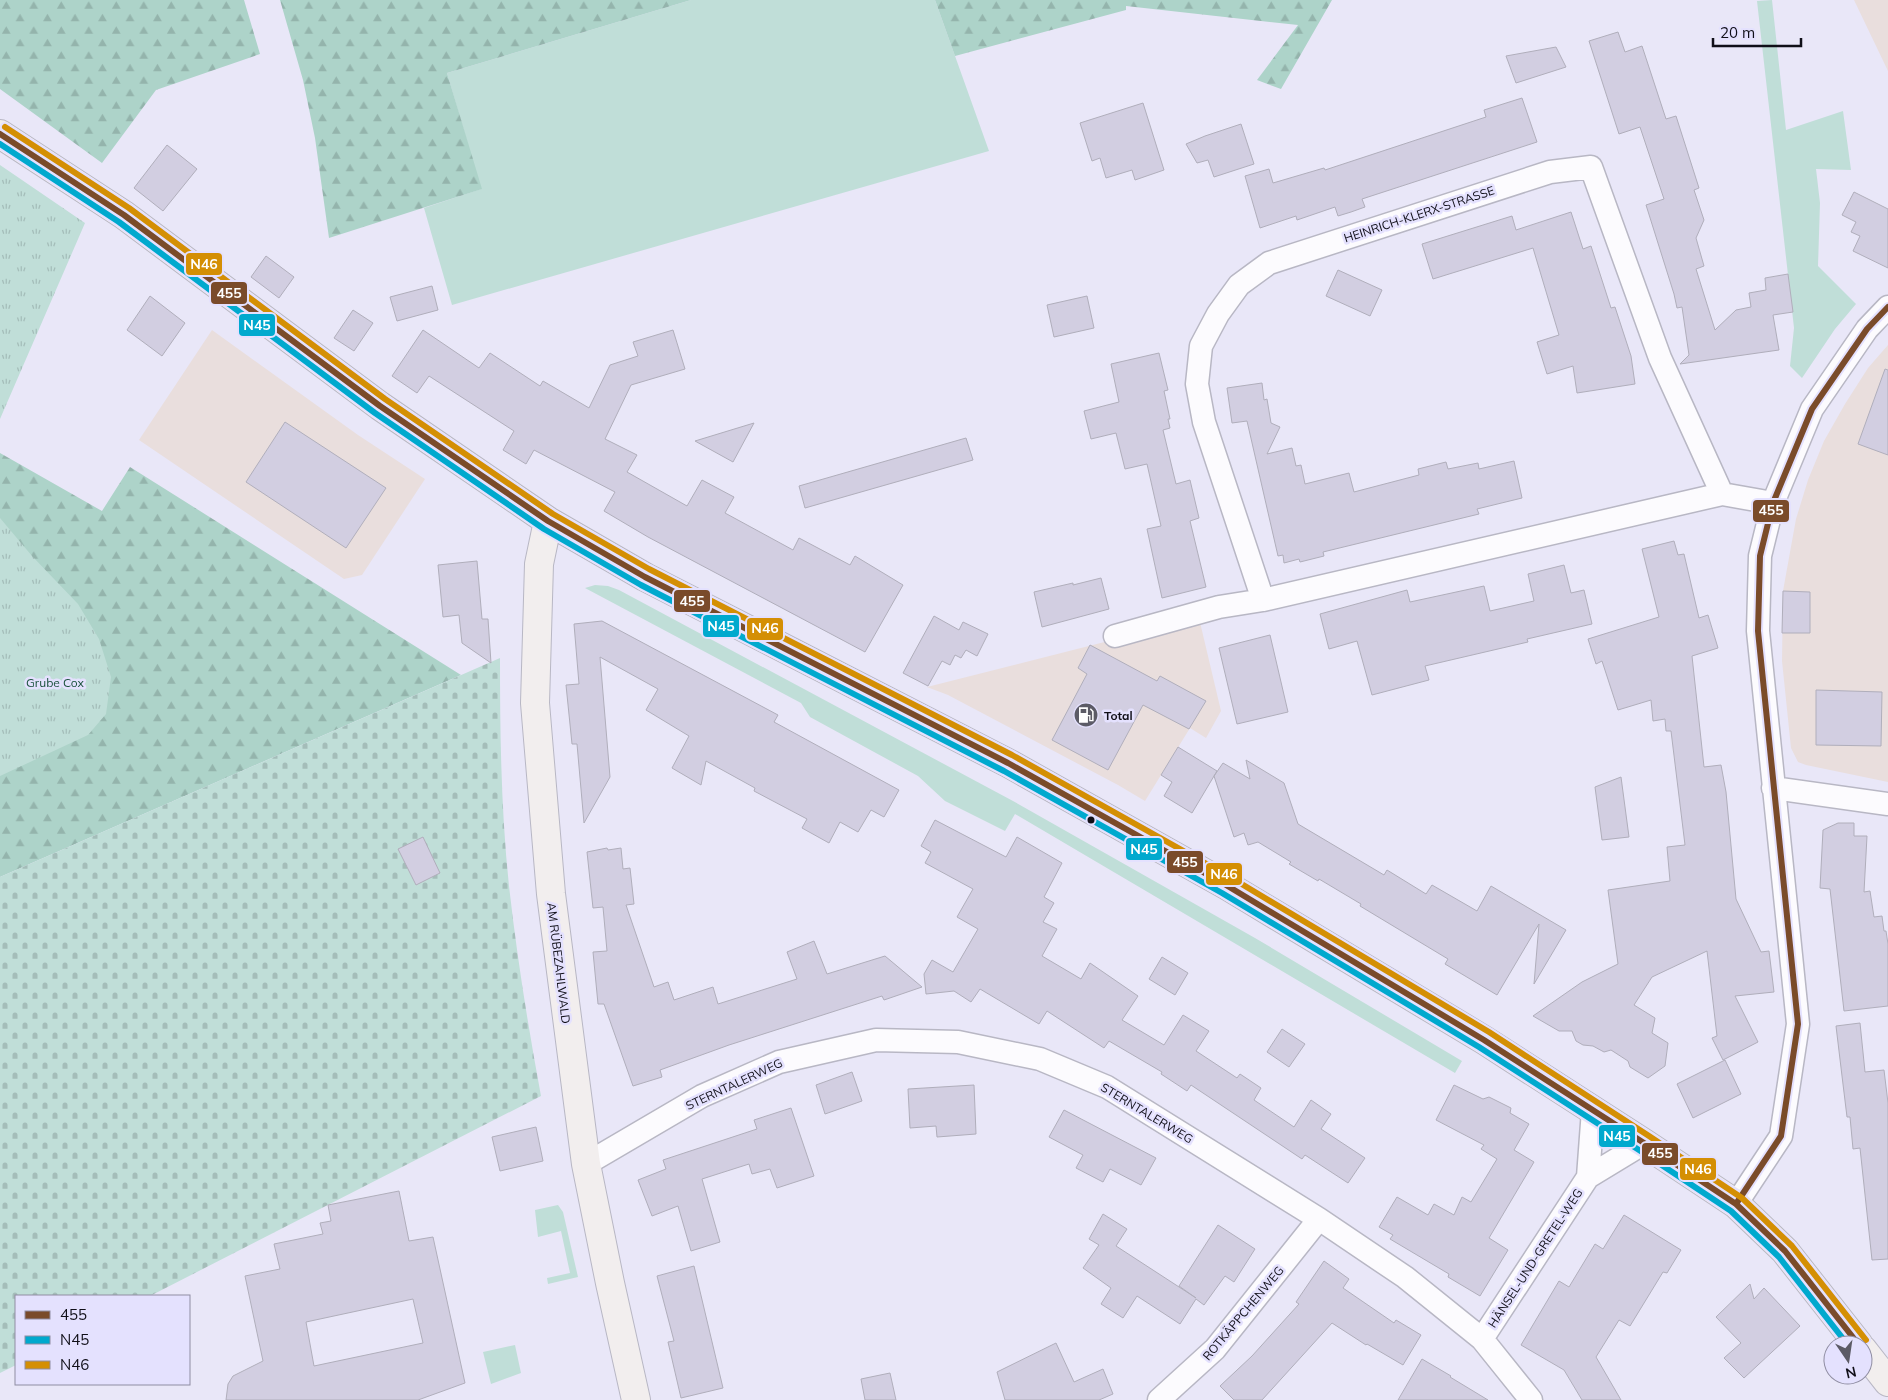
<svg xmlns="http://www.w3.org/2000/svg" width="1888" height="1400" viewBox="0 0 1888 1400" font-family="Mulish,sans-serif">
  <defs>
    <pattern id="forest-firs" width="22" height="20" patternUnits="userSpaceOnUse" patternTransform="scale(1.25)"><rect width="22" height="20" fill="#add3c9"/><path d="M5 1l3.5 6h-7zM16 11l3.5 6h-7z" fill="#94b4ac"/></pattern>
    <pattern id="cemetery-stones" width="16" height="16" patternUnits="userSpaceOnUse" patternTransform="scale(1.25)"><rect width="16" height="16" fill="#c0ded8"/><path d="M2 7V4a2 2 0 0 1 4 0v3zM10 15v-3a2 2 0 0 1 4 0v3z" fill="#a4bdb9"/></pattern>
    <pattern id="park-tufts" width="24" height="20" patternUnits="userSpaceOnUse" patternTransform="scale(1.25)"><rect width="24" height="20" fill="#c0ded8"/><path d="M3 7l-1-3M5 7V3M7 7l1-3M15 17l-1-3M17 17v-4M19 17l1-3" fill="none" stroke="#a4bdb9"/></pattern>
  </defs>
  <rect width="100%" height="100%" fill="#e9e7f8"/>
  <path fill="#e9dedd" d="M1854,0H1888V71Z
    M212,330L358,435L425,479L362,575L344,579L139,440Z
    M1888,345V782L1806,765L1798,762L1791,748L1782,661L1783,591L1796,519L1808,480L1824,441L1845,404L1868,368Z
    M1199,618L1221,711L1206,738L1190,728L1145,801L1118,785L948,695L927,687Z"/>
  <path fill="#c0ded8" d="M691,0H935L989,151L452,305L424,208L481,189L447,73Z
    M1772,0L1786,130L1843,111L1851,170L1816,169L1820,203L1818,266L1856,304L1835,329L1802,378L1790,366L1794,328L1757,1Z
    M595,585L608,586L619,590L1013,801L1255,938L1462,1061L1455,1073L1015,814L1005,831L945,801L918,776L810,717L801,703L585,588Z
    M558,1205L563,1212L578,1277L548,1284L547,1278L570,1273L561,1231L538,1237L535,1210Z
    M515,1345L521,1373L491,1384L483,1352Z"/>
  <path fill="url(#forest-firs)" d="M0,0H244L260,54L156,90L102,163L0,89Z
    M280,0H691L447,73L482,189L329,238L315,138L303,80Z
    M935,0H1332L1281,89L1257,80L1298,25L1126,6V10L955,56Z
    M0,453L102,511L130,467L461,675L0,877Z"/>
  <path fill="url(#cemetery-stones)" d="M500,658C500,734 501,810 509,886C517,957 528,1026 541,1096L150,1296H16V1365L0,1373V877Z"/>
  <path fill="url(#park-tufts)" d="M0,165L85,223L0,419Z
    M0,518L32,556L78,604L99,639L111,677L106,714L88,735L0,776Z"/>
  <path fill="#d2cee1" stroke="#b0aebb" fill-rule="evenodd" d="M1618,32L1625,52L1642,46L1666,119L1676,116L1699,188L1694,190L1704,220L1696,238L1704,266L1696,269L1715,330L1736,310L1751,307L1749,293L1766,290L1765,278L1788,274L1793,312L1773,315L1779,350L1680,364L1689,355L1682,307L1677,308L1674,294L1646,205L1664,199L1640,127L1619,134L1589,41Z
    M1556,47L1566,67L1516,83L1506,56Z
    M1522,98L1537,142L1362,199L1365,207L1351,212L1338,216L1335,207L1297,220L1296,216L1260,228L1245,176L1269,169L1273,183L1324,168L1325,170L1486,117L1484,110Z
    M1143,103L1164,170L1135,180L1132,170L1106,178L1100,158L1092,161L1080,123Z
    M1241,124L1254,164L1214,177L1208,160L1197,163L1186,144L1205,136Z
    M167,145L197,169L163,211L134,188Z
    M1854,192L1888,209V268L1853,251L1860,236L1851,232L1856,222L1842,215Z
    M1571,212L1583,249L1591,246L1611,308L1615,307L1631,356L1635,384L1577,393L1573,366L1547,374L1537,342L1559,335L1533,248L1433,279L1422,244L1512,216L1516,230Z
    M266,256L294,277L279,298L251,277Z
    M1338,270L1382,290L1370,316L1326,296Z
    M432,286L438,310L397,321L390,297Z
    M150,296L185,323L162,356L127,330Z
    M1087,296L1094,328L1054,337L1047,305Z
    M353,310L373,323L354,351L334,338Z
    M423,330L479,368L490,353L540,386L543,381L589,408L610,365L638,356L633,342L673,330L685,369L631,385L605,439L637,455L627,472L687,506L702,480L734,497L725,513L793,550L799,538L850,565L855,556L903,585L865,652L648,537L604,511L615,492L534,450L526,464L503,450L514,431L429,376L417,393L392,376Z
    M1159,353L1168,390L1164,391L1170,419H1168L1170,428L1163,430L1176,484L1190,480L1199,518L1190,521L1206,587L1162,598L1147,529L1161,526L1147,464L1125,469L1116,433L1091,439L1084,411L1119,402L1111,364Z
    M1885,369L1888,370V455L1858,444Z
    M1262,383L1264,400L1267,399L1271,423L1280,427L1267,454L1292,448L1296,466L1301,465L1305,484L1349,473L1354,492L1419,475L1418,469L1446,462L1448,469L1478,463L1479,469L1514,461L1522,498L1477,509L1479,514L1323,552L1324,556L1300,562L1299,559L1284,563L1283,555L1278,556L1247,421L1232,423L1227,388Z
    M285,422L386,488L346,548L246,482Z
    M754,423L733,462L695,441Z
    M966,438L973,460L805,508L799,486Z
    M1674,541L1678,555L1684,554L1699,618L1708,615L1718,648L1692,656L1704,767L1721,765L1726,792L1736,899L1761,952L1769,951L1774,992L1735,996L1758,1042L1723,1060L1712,1038L1717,1036L1707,951L1652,977L1634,1005L1655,1018L1652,1033L1668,1043L1665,1066L1648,1078L1630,1067L1628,1061L1611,1050L1604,1052L1593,1046L1583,1045L1576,1041L1572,1031H1559L1533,1016L1582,982L1618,964L1608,890L1670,881L1667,847L1685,845L1671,731H1666L1665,719L1653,721L1651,700L1618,710L1602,661L1596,664L1588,639L1659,617L1642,549Z
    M477,561L482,619H488L491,663L462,643L459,615L443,617L438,565Z
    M1564,565L1571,593L1584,590L1592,624L1527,639L1528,642L1425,666L1429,680L1372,695L1357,641L1329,649L1320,614L1407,590L1410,602L1484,586L1490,611L1534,601L1528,574Z
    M1101,578L1109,609L1042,627L1034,592L1073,583V585Z
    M1783,591L1810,592V633H1782Z
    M934,616L959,630L963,622L988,634L977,656L966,650L961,658L955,655L950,665L942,661L928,686L903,673Z
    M602,621L778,715L774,722L899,790L884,817L871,810L858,832L840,822L829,843L802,828L807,819L754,791L755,788L706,761L701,785L672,768L689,736L646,710L658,689L600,657L610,777L584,823L577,744H572L566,685L579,684L574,624Z
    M1270,635L1288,712L1237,724L1219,648Z
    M1090,645L1157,681L1160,676L1206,701L1189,729L1143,705L1108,770L1052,740L1087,674L1078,668Z
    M1816,690L1882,692L1881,746L1816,745Z
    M1178,747L1217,771L1192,813L1164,796L1172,782L1161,775Z
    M1246,760L1284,783L1298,824L1384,875L1387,870L1426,894L1432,885L1477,911L1491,886L1566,930L1534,984L1539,924L1497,995L1445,964L1448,959L1360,906L1361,904L1319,879L1318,881L1289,864L1291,862L1258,842L1248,845L1244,833L1234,837L1214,776L1223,763L1250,779Z
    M1621,777L1629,837L1602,840L1595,787Z
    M935,820L1006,857L1017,837L1062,863L1044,897L1054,903L1043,922L1057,929L1042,956L1081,979L1090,963L1138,996L1122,1020L1164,1045L1183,1015L1209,1031L1196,1051L1237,1078L1240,1074L1261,1088L1254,1100L1294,1127L1311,1100L1331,1114L1321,1129L1365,1158L1348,1183L1305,1155L1302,1159L1191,1085L1187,1091L1161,1074L1162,1072L1109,1041L1104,1048L1047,1011L1039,1024L980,989L971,1002L954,991L926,994L924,974L932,960L953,972L978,929L957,917L973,889L925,863L931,852L921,846Z
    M1838,823H1854V836H1867L1864,892L1870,891L1874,917L1882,916L1884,931H1886L1888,944V1006L1844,1011L1830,889L1820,888L1823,830Z
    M423,837L440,873L416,885L398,849Z
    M607,848L608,850L621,848L623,869L630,868L634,904L626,905L654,987L668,982L674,1000L713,987L718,1004L797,979L787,952L814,941L827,974L885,956L922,987L884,1000L882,996L729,1045L660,1070L662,1077L633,1086L604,1004H598L593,952L607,951L603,907L593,908L587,852Z
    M1162,957L1188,973L1175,995L1149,979Z
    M1860,1023L1865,1072L1884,1070L1888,1103V1259L1872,1260L1860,1148L1853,1149L1850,1117H1847L1842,1076L1836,1026Z
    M1282,1029L1305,1044L1289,1067L1267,1052Z
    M1725,1060L1741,1094L1693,1118L1677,1084Z
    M852,1072L862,1101L825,1114L816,1085Z
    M974,1085L976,1134L937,1137L936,1126L910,1128L908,1089Z
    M1454,1085L1483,1099L1489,1097L1511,1108L1510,1113L1529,1124L1514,1150L1534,1162L1489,1238L1508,1250L1480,1296L1448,1277L1449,1274L1390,1239L1393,1235L1379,1227L1397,1197L1428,1215L1434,1204L1454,1215L1462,1197L1471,1202L1497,1159L1481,1149L1484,1145L1436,1120Z
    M791,1108L814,1176L777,1188L770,1169L752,1174L749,1164L702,1179L720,1242L691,1251L678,1206L652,1216L638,1180L666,1169L663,1160L757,1129L754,1120Z
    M1064,1110L1156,1158L1141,1185L1110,1169L1103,1182L1076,1168L1083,1155L1049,1137Z
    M536,1127L543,1161L500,1171L492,1137Z
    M399,1191L409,1241L433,1237L465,1383L418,1400H226L228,1384L233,1376L263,1361L245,1276L280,1269L274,1244L323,1234L320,1223L331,1221L328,1205ZM413,1299L423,1343L314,1366L306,1322Z
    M1103,1214L1127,1229L1116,1246L1196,1298L1179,1286L1218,1225L1255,1249L1234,1282L1225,1276L1204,1305L1196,1299L1180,1324L1137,1296L1123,1318L1101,1304L1111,1288L1083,1268L1099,1245L1089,1239Z
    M1624,1215L1681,1250L1667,1273L1663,1272L1630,1326L1619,1320L1596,1357L1621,1400H1582L1564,1370L1521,1345L1559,1281L1569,1287L1595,1244L1603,1249Z
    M1324,1261L1349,1279L1343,1288L1394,1323L1396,1320L1421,1335L1403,1365L1367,1344L1366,1345L1332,1323L1262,1400H1234L1220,1386L1252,1356L1299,1304L1296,1302Z
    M694,1266L723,1388L681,1398L668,1342L674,1341L657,1276Z
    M1750,1284L1754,1299L1764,1288L1800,1326L1744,1378L1724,1358L1741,1343L1716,1317Z
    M1056,1343L1074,1382L1103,1369L1113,1394L1099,1400H1005L997,1372Z
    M1422,1359L1451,1376L1450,1377L1488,1400H1398Z
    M890,1373L896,1400H865L861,1379Z"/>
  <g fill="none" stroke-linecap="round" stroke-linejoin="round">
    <defs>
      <path id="street" d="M1263,600L1204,422L1197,384L1201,346L1218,314L1239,285L1269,263L1550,172L1591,167L1660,358L1722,494
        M1115,636L1219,607L1263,600L1722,494L1773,503
        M1773,788L1888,804
        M586,1164L702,1096L779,1062L876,1040L958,1042L1040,1059L1107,1087L1319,1219L1405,1277L1482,1339L1531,1400
        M1588,1177L1593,1110
        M1736,1204L1781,1136L1798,1024L1758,631L1760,556L1773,503L1812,409L1867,329L1888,307
        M1482,1339L1588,1177L1644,1143
        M1159,1400L1215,1349L1319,1219"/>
      <path id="secondary" d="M0,134L124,215L380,406L548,521L645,577L1008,763L1226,885L1484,1040L1644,1143L1736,1204L1785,1251L1859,1345
        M548,521L539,564L535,703L551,894L586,1164L610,1283L636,1400
        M1863,1350L1888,1382"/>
    </defs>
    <use href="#street" stroke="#b8b7c4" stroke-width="25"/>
    <use href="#secondary" stroke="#b8b7c4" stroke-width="30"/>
    <use href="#street" stroke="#fcfbfe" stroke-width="22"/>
    <use href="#secondary" stroke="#f2eeee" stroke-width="28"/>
    <defs>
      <path id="bus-1" d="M0,134L124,215L380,406L548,521L645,577L1008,763L1226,885L1484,1040L1644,1143L1736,1204L1785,1251L1859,1345
        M1736,1204L1781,1136L1798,1024L1758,631L1760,556L1773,503L1812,409L1867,329L1888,307"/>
      <path id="bus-2" d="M0,144L119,222L375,413L544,529L641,585L1004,771L1222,893L1479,1047L1639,1150L1731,1211L1779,1257L1848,1345"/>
      <path id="bus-3" d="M5,127L129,208L385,399L553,514L649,569L1012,755L1230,877L1489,1032L1649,1136L1742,1198L1792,1246L1866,1340"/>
    </defs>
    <use href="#bus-1" stroke="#e4e1fe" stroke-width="10"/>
    <use href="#bus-2" stroke="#e4e1fe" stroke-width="10"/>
    <use href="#bus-3" stroke="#e4e1fe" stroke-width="10"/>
    <use href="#bus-1" stroke="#7a4b2a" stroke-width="6"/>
    <use href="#bus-2" stroke="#00a9ce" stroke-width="6"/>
    <use href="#bus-3" stroke="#d48f04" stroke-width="6"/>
  </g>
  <defs>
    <symbol id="fuel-disc" viewBox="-11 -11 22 22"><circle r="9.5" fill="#5c5b66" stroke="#e4e1fe"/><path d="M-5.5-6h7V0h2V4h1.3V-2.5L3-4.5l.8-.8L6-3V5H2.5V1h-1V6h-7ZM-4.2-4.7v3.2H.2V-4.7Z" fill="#fff"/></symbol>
  </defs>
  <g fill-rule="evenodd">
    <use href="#fuel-disc" x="1072" y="701" width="28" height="28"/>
  </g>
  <circle fill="#100f18" stroke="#e4e1fe" stroke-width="2" cx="1091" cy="820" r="4.5"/>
  <g text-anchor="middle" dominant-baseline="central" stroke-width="5" stroke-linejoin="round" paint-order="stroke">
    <g font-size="12" fill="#100f18" stroke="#e4e1fe">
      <text transform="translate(1419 214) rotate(-18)">HEINRICH-KLERX-STRASSE</text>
      <text transform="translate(559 963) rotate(83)">AM RÜBEZAHLWALD</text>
      <text transform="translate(734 1084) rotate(-25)">STERNTALERWEG</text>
      <text transform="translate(1147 1113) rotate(31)">STERNTALERWEG</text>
      <text transform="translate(1535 1258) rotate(-57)">HÄNSEL-UND-GRETEL-WEG</text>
      <text transform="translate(1243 1313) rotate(-50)">ROTKÄPPCHENWEG</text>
    </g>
    <g font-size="12" fill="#1a513c" stroke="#e4e1fe">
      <text x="55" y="682">Grube Cox</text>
    </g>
    <g font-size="12" font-weight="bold" fill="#100f18" stroke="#e4e1fe" text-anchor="start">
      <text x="1104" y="715">Total</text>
    </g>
  </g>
  <g stroke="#e4e1fe" stroke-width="2">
    <rect x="185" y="252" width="38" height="24" rx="5" fill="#d48f04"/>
    <rect x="210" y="281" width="38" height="24" rx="5" fill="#7a4b2a"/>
    <rect x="238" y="313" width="38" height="24" rx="5" fill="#00a9ce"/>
    <rect x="1752" y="499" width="38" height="24" rx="5" fill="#7a4b2a"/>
    <rect x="673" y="589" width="38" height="24" rx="5" fill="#7a4b2a"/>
    <rect x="702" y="614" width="38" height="24" rx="5" fill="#00a9ce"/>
    <rect x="746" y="617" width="38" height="24" rx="5" fill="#d48f04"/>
    <rect x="1125" y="837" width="38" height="24" rx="5" fill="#00a9ce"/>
    <rect x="1166" y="850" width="38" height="24" rx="5" fill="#7a4b2a"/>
    <rect x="1205" y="862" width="38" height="24" rx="5" fill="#d48f04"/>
    <rect x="1598" y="1124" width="38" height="24" rx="5" fill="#00a9ce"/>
    <rect x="1641" y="1142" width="38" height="24" rx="5" fill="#7a4b2a"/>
    <rect x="1679" y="1157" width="38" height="24" rx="5" fill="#d48f04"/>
  </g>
  <g font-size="14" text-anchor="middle" font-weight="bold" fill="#fff">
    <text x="204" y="269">N46</text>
    <text x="229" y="298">455</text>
    <text x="257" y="330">N45</text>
    <text x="1771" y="515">455</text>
    <text x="692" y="606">455</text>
    <text x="721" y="631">N45</text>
    <text x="765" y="633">N46</text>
    <text x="1144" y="854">N45</text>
    <text x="1185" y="867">455</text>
    <text x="1224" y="879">N46</text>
    <text x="1617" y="1141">N45</text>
    <text x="1660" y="1158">455</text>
    <text x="1698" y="1174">N46</text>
  </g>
  <rect x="15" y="1295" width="175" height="90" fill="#e4e1fe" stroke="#8f8da2"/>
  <rect x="25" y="1311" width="25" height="8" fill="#7a4b2a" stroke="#8f8da2"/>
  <text x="60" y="1320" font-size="15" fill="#100f18">455</text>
  <rect x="25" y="1336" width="25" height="8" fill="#00a9ce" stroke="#8f8da2"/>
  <text x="60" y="1345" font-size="15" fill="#100f18">N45</text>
  <rect x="25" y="1361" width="25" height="8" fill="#d48f04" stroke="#8f8da2"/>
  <text x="60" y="1370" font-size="15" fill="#100f18">N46</text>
  <g transform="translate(1848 1360) rotate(167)"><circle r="24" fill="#e4e1fe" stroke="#8f8da2"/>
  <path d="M0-4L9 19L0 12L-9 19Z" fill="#5c5b66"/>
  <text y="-8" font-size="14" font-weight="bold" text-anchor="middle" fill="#100f18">N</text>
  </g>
  <path d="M1713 38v8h88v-8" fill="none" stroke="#100f18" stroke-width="2.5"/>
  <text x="1720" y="38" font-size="15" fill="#100f18" stroke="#e4e1fe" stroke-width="4" paint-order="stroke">20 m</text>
</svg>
